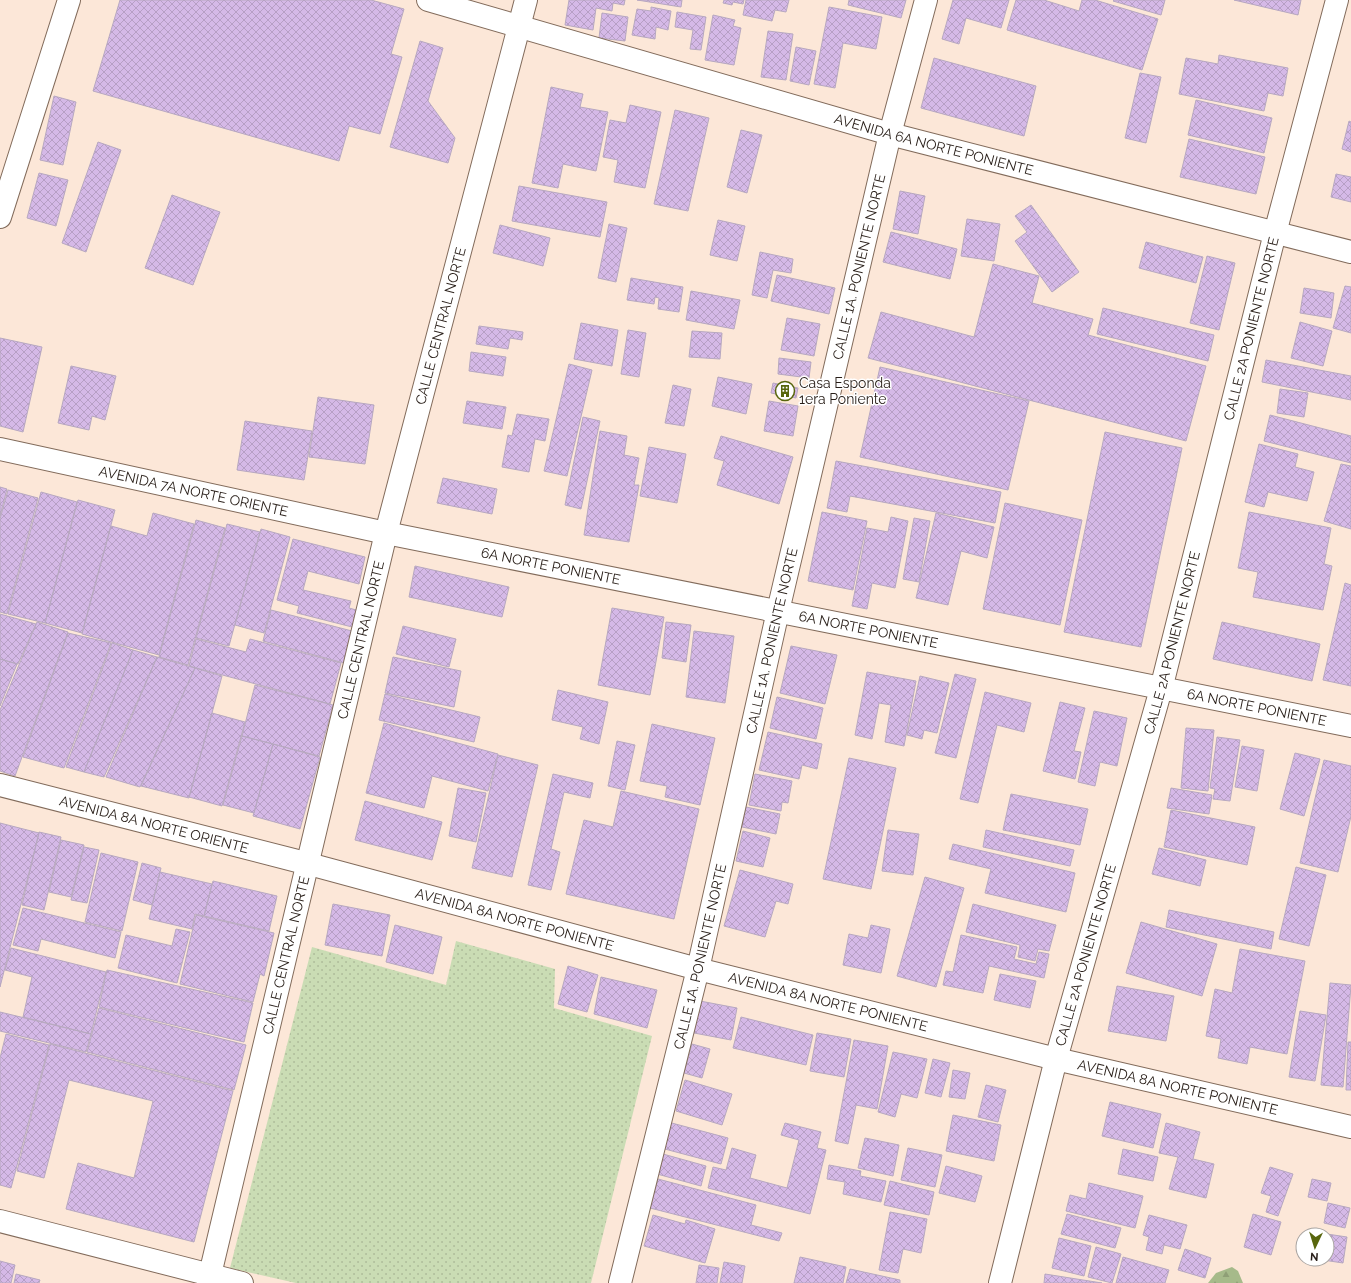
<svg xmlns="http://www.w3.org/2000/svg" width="1351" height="1283" viewBox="0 0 1351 1283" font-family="Raleway,sans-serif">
  <defs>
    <pattern id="grass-dots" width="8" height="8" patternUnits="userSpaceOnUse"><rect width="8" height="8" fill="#cadcb4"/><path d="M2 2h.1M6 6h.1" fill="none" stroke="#aebc9a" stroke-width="1.8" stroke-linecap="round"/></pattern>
    <pattern id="forest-firs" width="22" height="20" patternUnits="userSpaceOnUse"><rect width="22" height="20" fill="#a6ba8a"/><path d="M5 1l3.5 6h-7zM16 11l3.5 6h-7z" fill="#8f9f76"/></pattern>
    <pattern id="building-cross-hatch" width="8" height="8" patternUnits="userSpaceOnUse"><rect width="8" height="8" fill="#d5b9e7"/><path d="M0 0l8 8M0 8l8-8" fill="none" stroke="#b79fc5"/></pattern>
  </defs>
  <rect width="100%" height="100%" fill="#fce7d8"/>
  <path fill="url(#grass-dots)" d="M456,941L555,969L554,1008L652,1036L591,1283H296L230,1268L312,947L446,985Z"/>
  <path fill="url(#forest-firs)" d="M1232,1267L1238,1271L1243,1283H1208L1216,1273Z"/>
  <path fill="url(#building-cross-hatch)" stroke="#b7a8c0" d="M120,0H371L404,9L391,54L402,57L380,134L349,126L339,161L93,91Z
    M569,0H625L624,5L613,3L612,11L596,8L593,30L565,25Z
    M637,0H682L681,7Z
    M724,0H744L743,4L733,2L732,5L723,3Z
    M746,0H789L786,12L775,10L772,21L743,15Z
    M849,0H906L901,18L848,5Z
    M953,0H1009L1001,28L966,18L959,44L942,39Z
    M1016,0H1044L1079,11L1082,0H1095L1158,19L1142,70L1007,30Z
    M1114,0H1165L1161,15L1113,1Z
    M1234,0H1301L1298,15Z
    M651,7L671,11L668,30L656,27L655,39L632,35L637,9L651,11Z
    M829,7L882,17L876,49L843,43L835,88L814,84Z
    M677,12L706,17L701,50L690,49L693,30L675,27Z
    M602,13L628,17L625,41L599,38Z
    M713,15L735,20L733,26L741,28L734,65L705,60Z
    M768,31L793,34L786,80L761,77Z
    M420,41L443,48L428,101L455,138L448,163L390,147Z
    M796,47L816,51L809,85L790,81Z
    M1219,55L1288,68L1283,96L1268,93L1264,111L1179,94L1186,58L1218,64Z
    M934,58L1036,86L1024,136L921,108Z
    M1140,73L1161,77L1146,143L1125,138Z
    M551,87L583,94L580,107L608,112L596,171L563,164L558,188L532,183Z
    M54,96L76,102L63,165L40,160Z
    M1196,100L1272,118L1264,153L1188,135Z
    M630,105L661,112L645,188L614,182L618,160L603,157L610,120L626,123Z
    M675,110L709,118L688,211L654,204Z
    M1349,121L1351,122V152L1342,149Z
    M741,130L762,135L747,193L727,187Z
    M1189,139L1265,157L1256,194L1180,177Z
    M98,142L121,150L86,252L62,243Z
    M39,173L68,180L56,226L27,218Z
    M1336,174L1351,177V202L1331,197Z
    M519,186L607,202L600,237L512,221Z
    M900,191L925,196L918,234L893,229Z
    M172,195L220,212L193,285L145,268Z
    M1031,205L1079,272L1052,292L1015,241L1027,232L1015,216Z
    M967,219L1000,224L994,261L961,256Z
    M718,220L745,226L737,261L710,255Z
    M609,224L627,228L616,282L598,278Z
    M500,225L550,238L543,266L493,253Z
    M891,232L957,249L950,279L883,262Z
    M1146,242L1203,257L1196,283L1139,268Z
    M760,252L793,259L791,273L773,270L767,298L752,295Z
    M1207,256L1235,263L1219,330L1190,323Z
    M993,264L1039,276L1032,303L1093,319L1088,335L1206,366L1186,441L868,358L881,312L974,337Z
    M777,275L835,288L829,314L771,301Z
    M631,278L683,287L679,312L658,309L659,298L655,297L654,304L627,300Z
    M1345,286L1351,287V333L1333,328Z
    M1304,288L1334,293L1331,318L1300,313Z
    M691,291L740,300L734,329L686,320Z
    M1103,308L1214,335L1208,361L1097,334Z
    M787,318L820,324L814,356L781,350Z
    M1300,322L1332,331L1323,366L1291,358Z
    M581,323L618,330L612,366L574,359Z
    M479,326L523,332L522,340L510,338L508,349L476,344Z
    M628,330L646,333L639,377L621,374Z
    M692,331L722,333L720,359L689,357Z
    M0,338L42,347L23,432L0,426Z
    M471,352L506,357L503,376L469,371Z
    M779,358L811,362L809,378L778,374Z
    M1266,360L1351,376V400L1262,382Z
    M569,364L592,370L567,476L544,471Z
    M71,366L116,376L105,420L92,416L89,430L58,423Z
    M880,367L1029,401L1008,490L860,457Z
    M718,377L752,384L746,414L712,406Z
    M773,383L798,388L796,398L771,393Z
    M673,385L691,389L684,426L665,423Z
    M1280,389L1308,393L1304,417L1277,413Z
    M318,397L374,405L365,464L309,457Z
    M467,401L506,407L502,429L463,423Z
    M769,401L798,406L793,436L764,431Z
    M517,414L549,419L545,441L535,439L529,472L502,467L508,435L512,436Z
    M1270,415L1351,436V463L1264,441Z
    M583,417L600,421L581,509L565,505Z
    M245,421L312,431L304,480L237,470Z
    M600,431L627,436L624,455L639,458L634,485H639L629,542L584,535Z
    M1105,432L1182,448L1141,647L1064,632Z
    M721,436L793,457L779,504L717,485L724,461L714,458Z
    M1259,444L1298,454L1295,467L1314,472L1307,501L1268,492L1264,507L1245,502Z
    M649,447L686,454L677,503L640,496Z
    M836,461L1001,492L995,523L850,496L847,512L827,508Z
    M1341,464L1351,466V529L1324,521Z
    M443,478L497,489L492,514L437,503Z
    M0,487L7,489L0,516Z
    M8,490L38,498L7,614L0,612V519Z
    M41,492L77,502L45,623L8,614Z
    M78,500L115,510L82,633L45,623Z
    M1005,503L1082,520L1060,625L983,609Z
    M822,512L867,521L853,590L808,581Z
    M1249,512L1331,528L1324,564L1332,566L1323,610L1253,597L1258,572L1238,568Z
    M153,513L194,524L159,655L82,634L111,526L147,536Z
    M936,513L994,527L987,558L961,551L948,605L916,598Z
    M891,517L908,521L895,588L872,583L867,609L852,606L867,528L888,532Z
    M914,518L930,521L919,582L903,579Z
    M196,520L225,528L188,665L159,657Z
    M227,524L260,532L229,646L196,638Z
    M261,529L290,537L264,633L235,625Z
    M293,539L365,557L359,584L308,571L303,590L351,601L349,608L360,611L356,628L297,613L299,606L277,600Z
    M415,566L509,587L502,617L409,597Z
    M1345,583L1351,585V686L1323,680Z
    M612,608L664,617L650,695L598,685Z
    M271,610L352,631L344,663L263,641Z
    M0,614L36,624L18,664L0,659Z
    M37,622L68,632L15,776L0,771V710Z
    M666,622L691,625L686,662L662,658Z
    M1222,622L1320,644L1312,681L1213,659Z
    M403,626L456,639L449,667L396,654Z
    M694,631L734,636L725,703L686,697Z
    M68,633L111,643L64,768L23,757Z
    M196,639L246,652L250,639L341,663L330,704L189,666Z
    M112,643L133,650L84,772L66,767Z
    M791,646L837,655L825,704L780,693Z
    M133,650L157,657L104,777L84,772Z
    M157,657L195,668L140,787L106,777Z
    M393,657L461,671L454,707L385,693Z
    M0,659L17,664L0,706Z
    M195,668L222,676L189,798L141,786Z
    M867,672L916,681L904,746L885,742L891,705L879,703L872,739L855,735Z
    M955,674L976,679L956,758L935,753Z
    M920,676L949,683L937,733L924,730L922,739L907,735Z
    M255,685L333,705L319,756L242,736Z
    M558,690L608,702L599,744L580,739L583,727L552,720Z
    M985,692L1031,703L1024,732L997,725L978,803L960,799Z
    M385,694L480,717L474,742L379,720Z
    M777,697L823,708L816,739L770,728Z
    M1060,702L1085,708L1074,751L1081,752L1075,779L1043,771Z
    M1094,711L1127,718L1117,766L1100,762L1095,786L1078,782Z
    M212,713L245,722L222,806L189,797Z
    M384,723L498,754L488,791L432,776L424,808L366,793Z
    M652,724L715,738L700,805L665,797L667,786L640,781Z
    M1186,728L1214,730L1208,791L1181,788Z
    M768,732L822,744L817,769L802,765L799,779L759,770Z
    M242,736L273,744L254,813L223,805Z
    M1217,737L1240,740L1230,801L1213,799L1215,789L1210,788Z
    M617,741L635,745L625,790L608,786Z
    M273,744L320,757L300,829L253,816Z
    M1242,746L1264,750L1257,791L1235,787Z
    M1295,753L1320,759L1304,816L1280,809Z
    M498,755L538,765L512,877L472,868Z
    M849,758L896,768L871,889L823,879Z
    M1324,760L1351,766V816L1338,872L1300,863Z
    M553,774L593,783L590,798L564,792L551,849L560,852L551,890L528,885Z
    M755,774L792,781L788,803L782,802L781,811L749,805Z
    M458,788L486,793L476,842L449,836Z
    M1171,788L1212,795L1209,814L1167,808Z
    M621,791L699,809L674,919L566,894L584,820L613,827Z
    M1011,794L1088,809L1080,845L1003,830Z
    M365,801L442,822L432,860L355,840Z
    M746,807L780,814L776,834L742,827Z
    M1171,810L1255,827L1247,865L1164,847Z
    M0,823L39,833L0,987Z
    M888,830L919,834L913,875L882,871Z
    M986,830L1074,850L1070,866L983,847Z
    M743,831L770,838L763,867L736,861Z
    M39,832L61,837L44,910L22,905Z
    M61,840L84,845L71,897L49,892Z
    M953,844L1075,873L1066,912L985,893L991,869L949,859Z
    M84,847L99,850L87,903L71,900Z
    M1159,848L1206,860L1200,886L1152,874Z
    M101,853L138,862L122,931L85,922Z
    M142,863L161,868L152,905L133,900Z
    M1296,867L1326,875L1309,946L1279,939Z
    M740,870L793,884L788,904L776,901L765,937L724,926Z
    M160,872L212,884L204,916L195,914L192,929L149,919Z
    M925,877L964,888L936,987L897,976Z
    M213,881L277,896L269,931L204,916Z
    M333,904L390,915L382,956L325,945Z
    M973,904L1056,925L1049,951L1038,949L1035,961L1018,957L1020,945L966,932Z
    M23,908L121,932L115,958L41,939L38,951L13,945Z
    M1169,910L1274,932L1271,949L1166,927Z
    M196,915L274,933L264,976L260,974L253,1002L180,984Z
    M1141,922L1217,944L1202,996L1126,973Z
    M395,925L442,937L433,974L386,962Z
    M871,925L890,929L881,973L843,965L849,934L868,938Z
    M176,929L190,932L177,983L118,968L126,935L172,946Z
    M961,935L1017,947L1014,959L1036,964L1039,952L1049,954L1044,978L989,966L983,993L943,985L946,971L953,972Z
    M11,948L106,972L91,1034L23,1017L32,977L5,970Z
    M1240,949L1305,961L1287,1054L1250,1047L1247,1064L1218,1058L1221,1039L1206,1036L1215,989L1232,993Z
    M568,966L598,975L587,1012L558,1004Z
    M107,970L253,1003L244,1042L99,1007Z
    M1000,974L1036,981L1030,1008L994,1000Z
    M601,977L657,990L647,1028L594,1014Z
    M1330,983L1351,985L1343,1087L1321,1085Z
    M1117,986L1174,996L1166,1041L1108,1031Z
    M700,1001L737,1008L731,1040L694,1033Z
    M99,1008L246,1045L234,1090L87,1052Z
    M1300,1011L1326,1015L1315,1081L1289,1077Z
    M0,1012L91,1034L86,1052L0,1031Z
    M741,1017L813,1035L806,1065L733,1048Z
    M817,1033L851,1039L844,1077L810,1071Z
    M6,1034L49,1045L11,1188L0,1185V1058Z
    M854,1040L888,1046L877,1109L856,1105L848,1144L835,1141Z
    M1348,1042H1351V1090H1346Z
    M50,1044L233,1091L194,1242L66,1209L78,1163L134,1178L153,1101L69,1080L44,1178L17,1171Z
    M692,1044L710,1049L702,1078L684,1073Z
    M893,1052L927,1059L917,1098L901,1094L895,1117L878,1112Z
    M933,1059L950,1063L941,1097L925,1093Z
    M953,1070L970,1073L965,1099L949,1097Z
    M685,1080L732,1094L722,1125L676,1111Z
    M986,1085L1006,1090L998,1122L978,1117Z
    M1110,1102L1161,1114L1153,1148L1102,1136Z
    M953,1115L1001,1125L994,1161L946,1151Z
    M668,1122L728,1138L721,1164L661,1148Z
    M785,1123L821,1132L817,1148L826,1150L810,1214L708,1188L713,1167L726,1170L732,1148L756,1155L750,1178L787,1188L799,1140L781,1135Z
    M1166,1123L1200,1132L1193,1159L1214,1164L1206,1198L1169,1189L1178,1157L1159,1153Z
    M865,1138L899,1145L893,1176L858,1168Z
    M908,1148L942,1155L935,1187L901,1180Z
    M1123,1149L1158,1157L1153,1181L1118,1174Z
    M663,1154L706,1166L701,1186L657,1174Z
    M829,1165L861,1171L860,1176L886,1181L881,1202L843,1194L845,1182L827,1179Z
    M946,1166L982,1176L975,1202L939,1193Z
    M1270,1167L1293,1174L1278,1216L1266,1212L1271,1196L1261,1193Z
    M658,1179L756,1205L751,1225L782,1233L779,1241L650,1208Z
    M1312,1179L1331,1183L1327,1201L1308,1197Z
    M890,1181L934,1192L929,1215L884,1205Z
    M1089,1183L1143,1196L1135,1228L1066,1211L1070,1195L1086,1199Z
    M1328,1203L1350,1208L1345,1228L1324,1223Z
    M890,1212L927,1219L921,1253L903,1249L898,1273L879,1270Z
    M1067,1214L1121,1228L1115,1248L1061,1234Z
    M1253,1214L1281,1222L1271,1255L1244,1247Z
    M653,1215L685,1224L686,1220L715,1229L705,1263L644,1246Z
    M1149,1215L1187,1225L1180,1249L1164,1245L1162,1254L1146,1250L1149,1237L1143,1235Z
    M1327,1234L1347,1237L1343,1263L1323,1260L1327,1259Z
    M1059,1238L1091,1246L1084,1276L1052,1268Z
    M1096,1247L1121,1254L1112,1283L1088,1277Z
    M1185,1249L1211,1258L1205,1278L1178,1270Z
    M800,1257L846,1267L843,1283H794Z
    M1123,1257L1169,1270L1165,1283H1116Z
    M0,1261L15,1265L11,1283H0Z
    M724,1262L745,1266L742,1283H720Z
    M699,1265L719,1268L717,1283H696Z
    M850,1269L900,1280V1283H846Z
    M16,1274L40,1280L39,1283H14Z
    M1045,1274L1102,1283H1044Z"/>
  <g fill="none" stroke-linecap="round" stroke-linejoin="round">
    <defs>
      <g id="street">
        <path id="s1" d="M428,0L890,134L1351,252"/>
        <path d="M0,217L69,0"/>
        <path id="s2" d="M0,449L386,533L1351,726"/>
        <path id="s3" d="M0,785L309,864"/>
        <path d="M0,1221L242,1283"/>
      </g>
      <g id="secondary">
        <path id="s4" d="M309,864L698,969L1056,1059L1351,1127"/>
        <path id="s5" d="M208,1283L386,533L526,0"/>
        <path id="s6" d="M620,1283L698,969L778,611L890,134L926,0"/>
        <path id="s7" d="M1000,1283L1056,1059L1161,689L1275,233L1337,0"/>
      </g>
    </defs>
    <use href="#street" stroke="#826b5b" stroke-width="24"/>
    <use href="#secondary" stroke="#826b5b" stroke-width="24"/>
    <use href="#street" stroke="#fff" stroke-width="22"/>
    <use href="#secondary" stroke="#fff" stroke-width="22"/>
  </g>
  <defs>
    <symbol id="building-ring" viewBox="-11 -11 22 22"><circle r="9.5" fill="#fff" stroke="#58660d" stroke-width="1.5"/><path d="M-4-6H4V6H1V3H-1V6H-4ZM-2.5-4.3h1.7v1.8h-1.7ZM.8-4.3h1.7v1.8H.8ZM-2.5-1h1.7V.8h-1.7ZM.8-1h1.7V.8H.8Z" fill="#58660d"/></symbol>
  </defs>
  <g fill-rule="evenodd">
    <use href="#building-ring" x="774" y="380" width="22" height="22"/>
  </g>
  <g text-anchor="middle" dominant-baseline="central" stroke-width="3" stroke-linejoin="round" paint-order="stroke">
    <g font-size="14" fill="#271d17" stroke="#fff">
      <text stroke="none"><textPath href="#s1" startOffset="526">AVENIDA 6A NORTE PONIENTE</textPath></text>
      <text stroke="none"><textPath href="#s6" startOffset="1044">CALLE 1A. PONIENTE NORTE</textPath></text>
      <text stroke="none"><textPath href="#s5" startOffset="985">CALLE CENTRAL NORTE</textPath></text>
      <text stroke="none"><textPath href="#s7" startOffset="987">CALLE 2A PONIENTE NORTE</textPath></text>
      <text stroke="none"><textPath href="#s2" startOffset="198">AVENIDA 7A NORTE ORIENTE</textPath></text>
      <text stroke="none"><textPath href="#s2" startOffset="563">6A NORTE PONIENTE</textPath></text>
      <text stroke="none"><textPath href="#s2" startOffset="887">6A NORTE PONIENTE</textPath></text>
      <text stroke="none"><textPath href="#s5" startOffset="661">CALLE CENTRAL NORTE</textPath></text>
      <text stroke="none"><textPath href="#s6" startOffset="660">CALLE 1A. PONIENTE NORTE</textPath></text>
      <text stroke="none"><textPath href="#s7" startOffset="663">CALLE 2A PONIENTE NORTE</textPath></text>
      <text stroke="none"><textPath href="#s2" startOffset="1283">6A NORTE PONIENTE</textPath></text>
      <text stroke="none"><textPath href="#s3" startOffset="159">AVENIDA 8A NORTE ORIENTE</textPath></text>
      <text stroke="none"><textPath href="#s4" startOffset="213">AVENIDA 8A NORTE PONIENTE</textPath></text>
      <text stroke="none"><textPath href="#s5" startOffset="337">CALLE CENTRAL NORTE</textPath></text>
      <text stroke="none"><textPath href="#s7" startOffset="339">CALLE 2A PONIENTE NORTE</textPath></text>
      <text stroke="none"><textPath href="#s6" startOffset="336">CALLE 1A. PONIENTE NORTE</textPath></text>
      <text stroke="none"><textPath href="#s4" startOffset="537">AVENIDA 8A NORTE PONIENTE</textPath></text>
      <text stroke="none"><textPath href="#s4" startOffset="897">AVENIDA 8A NORTE PONIENTE</textPath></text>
    </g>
    <g font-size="14" fill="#271d17" stroke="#fff" text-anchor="start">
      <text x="799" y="383">Casa Esponda<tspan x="799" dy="16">1era Poniente</tspan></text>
    </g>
  </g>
  <g transform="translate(1315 1247) rotate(184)"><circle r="19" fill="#ffffff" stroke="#a9a5a2"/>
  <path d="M0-3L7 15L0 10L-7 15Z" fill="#58660d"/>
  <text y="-6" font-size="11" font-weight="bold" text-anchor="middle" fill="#271d17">N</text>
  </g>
</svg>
